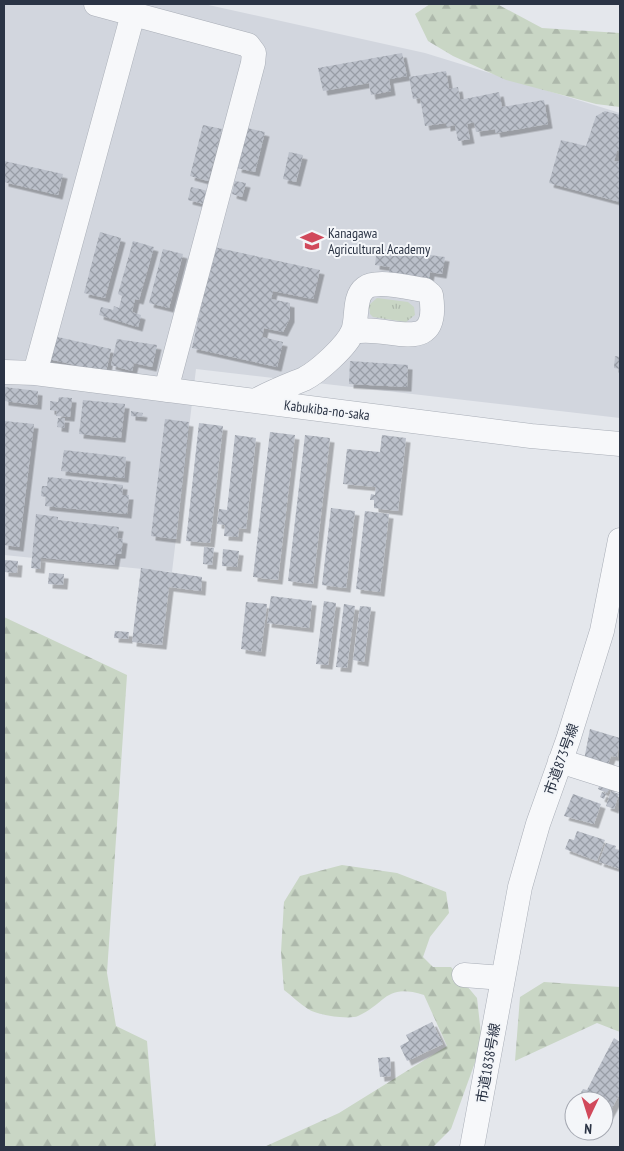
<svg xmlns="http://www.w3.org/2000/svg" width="624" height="1151" viewBox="0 0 624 1151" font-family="'PT Sans Narrow','Noto Sans JP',sans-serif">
  <defs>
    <pattern id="grass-tufts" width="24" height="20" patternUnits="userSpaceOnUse" patternTransform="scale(1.25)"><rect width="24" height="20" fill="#c9d6c5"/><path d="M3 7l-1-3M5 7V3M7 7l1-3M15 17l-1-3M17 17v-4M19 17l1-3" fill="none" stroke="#adb8ab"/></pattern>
    <pattern id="forest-firs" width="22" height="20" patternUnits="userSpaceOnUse" patternTransform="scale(1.25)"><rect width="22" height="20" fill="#c9d6c5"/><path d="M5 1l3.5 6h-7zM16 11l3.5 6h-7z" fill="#adb8ab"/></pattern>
    <pattern id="building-cross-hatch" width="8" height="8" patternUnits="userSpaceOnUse" patternTransform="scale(1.25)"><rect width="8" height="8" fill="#bbc0ca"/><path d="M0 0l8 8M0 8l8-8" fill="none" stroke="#989da6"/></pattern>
    <filter id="shadow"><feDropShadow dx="4.5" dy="4.5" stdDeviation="0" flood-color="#0004"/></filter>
  </defs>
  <rect width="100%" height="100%" fill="#e4e7ec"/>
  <path fill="#d2d6de" d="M4,4H204L425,53L620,113V418L196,369L172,572L4,555Z"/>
  <path fill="url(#grass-tufts)" d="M377,298L408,302L414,307L415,315L406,322L373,317L370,314L369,305Z"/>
  <path fill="url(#forest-firs)" d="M430,4H497L542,28L620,33V107L596,104L506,80L453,56L428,41L415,14Z
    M4,617L127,675L107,973L116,1026L147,1041L156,1147H4Z
    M342,865L397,873L446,892L449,913L430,937L423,957L433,967H451L477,998L482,1043L451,1129L433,1147H264L339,1113L447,1046L424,995C385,983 387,1003 358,1016C349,1020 317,1015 308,1009C300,1004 292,996 284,990L281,952L284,902L300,876Z
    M544,982L620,987V1032L597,1023L515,1061L520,997Z"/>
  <path fill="url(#building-cross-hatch)" filter="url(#shadow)" d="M402,53L407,76L389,79L391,91L371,95L369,83L323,91L318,68Z
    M446,71L449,89L458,87L460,100L499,92L502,107L544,100L548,124L496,133L495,129L476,132L474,122L467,124L470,139L458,141L455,125L446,127V123L425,126L420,98L413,99L409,77Z
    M605,111L620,115V149L617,151L614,161L620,162V202L549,183L561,140L586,146L596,116Z
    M203,125L222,129L208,181L190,176Z
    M247,128L265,132L255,172L237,168Z
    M289,152L303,155L296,182L283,179Z
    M4,161L63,174L58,195L4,182Z
    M235,181L246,183L242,197L232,194Z
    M191,187L208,191L204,204L188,200Z
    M100,232L121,238L105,298L84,293Z
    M133,241L154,247L139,300L135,299L132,312L141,315L138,327L99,315L101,307L113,310L112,315L114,306L119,308L122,296L118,294Z
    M214,247L320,270L313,299L273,291L271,299L290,303V318L283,332L264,328L262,337L283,342L277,367L192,348Z
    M377,248L445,257L442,274L430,272L428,283L388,278L390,267L375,265Z
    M163,249L183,254L169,308L149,303Z
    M49,335L111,349L106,372L44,358Z
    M117,339L157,345L152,367L134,363L132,371L111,365Z
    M615,356L620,357V369L614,368Z
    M350,361L408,365L407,387L349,384Z
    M4,387L38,391L37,405L4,401Z
    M59,397L72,398L70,417L56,416L57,411L50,410V401L58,402Z
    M83,400L125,404L121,438L79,434Z
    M131,411L143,413L142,417L131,416Z
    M58,418H65L64,428L57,427Z
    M165,419L189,422L176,539L151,536Z
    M4,421L34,424L19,547L4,545Z
    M199,423L223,426L210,543L186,541Z
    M270,432L295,435L278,580L253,577Z
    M235,435L256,438L246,529L239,528L238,537L224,536L225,525L217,524L219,509L227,510Z
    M305,435L330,438L313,584L288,581Z
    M382,435L406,438L398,511L374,508V500H370L371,494L375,495L376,487L343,484L347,449L380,452Z
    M64,450L126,457L124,478L61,471Z
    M48,477L123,485L122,495H129L127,514L45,506L46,497L41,496L42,486H47Z
    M331,508L355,511L346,588L322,585Z
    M365,511L389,514L380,592L356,589Z
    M36,514L58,517V520L119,527L117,538L123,539L121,554H116L114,565L36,557L41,558L40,569L31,568Z
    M204,547L214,548L212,565L203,564Z
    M223,549L239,551L237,567L222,566Z
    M4,560L18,561L17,573L4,572Z
    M141,568L202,577L201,591L169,587L162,645L132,642Z
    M49,573L64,574L63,585L48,584Z
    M271,596L312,601L309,628L267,623Z
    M324,601L336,603L328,665L316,664Z
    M246,602L267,604L261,652L241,649Z
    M344,604L355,606L347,668L336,667Z
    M360,606L371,607L364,662L353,660Z
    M115,631L129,632L128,639L114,638Z
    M590,729L620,738L617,757L611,756L607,767L584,760Z
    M602,781L611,784L607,793L598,789Z
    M611,791L619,794L614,809L606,806Z
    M602,792L606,794L604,799L600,797Z
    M573,794L601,804L594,824L564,816Z
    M577,831L605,840L597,861L565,849L569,839L574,840Z
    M606,843L616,846L615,849L620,851V869L599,862Z
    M432,1022L443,1044L407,1061L400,1046L409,1041L406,1035Z
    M614,1038L620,1042V1093L604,1123V1101H576L583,1089L587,1090Z
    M390,1057L391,1076L380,1077L378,1058Z"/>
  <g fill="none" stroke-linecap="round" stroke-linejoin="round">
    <defs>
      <path id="minor" d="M133,14L248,45L254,53L253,63L166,390
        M4,372L35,373L531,436L620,444
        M35,373L133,14L96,4
        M255,401C271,392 287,386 304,379C318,372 347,346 353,331C358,319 353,297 365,288C377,279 410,288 425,290L431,295C441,360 387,323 353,332
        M560,761L620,780
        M464,975L503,978
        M472,1147L520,887L538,824L568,740L602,631L620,540"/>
    </defs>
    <use href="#minor" stroke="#a9aeb7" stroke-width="25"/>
    <use href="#minor" stroke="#f7f8fa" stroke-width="24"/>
  </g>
  <defs>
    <symbol id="university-bare" viewBox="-9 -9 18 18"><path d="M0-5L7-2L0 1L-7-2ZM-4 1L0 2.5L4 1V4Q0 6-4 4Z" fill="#d1495b" stroke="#f4f6f9" stroke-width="2.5" paint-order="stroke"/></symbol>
  </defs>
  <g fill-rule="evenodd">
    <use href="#university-bare" x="296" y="225" width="32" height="32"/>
  </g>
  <g text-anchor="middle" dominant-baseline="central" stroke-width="4" stroke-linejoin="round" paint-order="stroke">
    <g font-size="14" fill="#2b3445" stroke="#f4f6f9" text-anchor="start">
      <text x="328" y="233">Kanagawa<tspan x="328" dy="16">Agricultural Academy</tspan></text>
    </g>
    <g font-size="14" fill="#2b3445" stroke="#f4f6f9">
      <text transform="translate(327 410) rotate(7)">Kabukiba-no-saka</text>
      <text transform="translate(561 759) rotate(-70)">市道873号線</text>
      <text transform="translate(488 1063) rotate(-80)">市道1838号線</text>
    </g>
  </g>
  <rect width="624" height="1151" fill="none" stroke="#2b3445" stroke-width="10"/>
  <g transform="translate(589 1116) rotate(184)"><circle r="24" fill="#f4f6f9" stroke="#a4a8b1"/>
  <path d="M0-4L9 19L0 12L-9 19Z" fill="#d1495b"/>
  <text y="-8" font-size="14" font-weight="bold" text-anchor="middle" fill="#2b3445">N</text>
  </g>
</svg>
